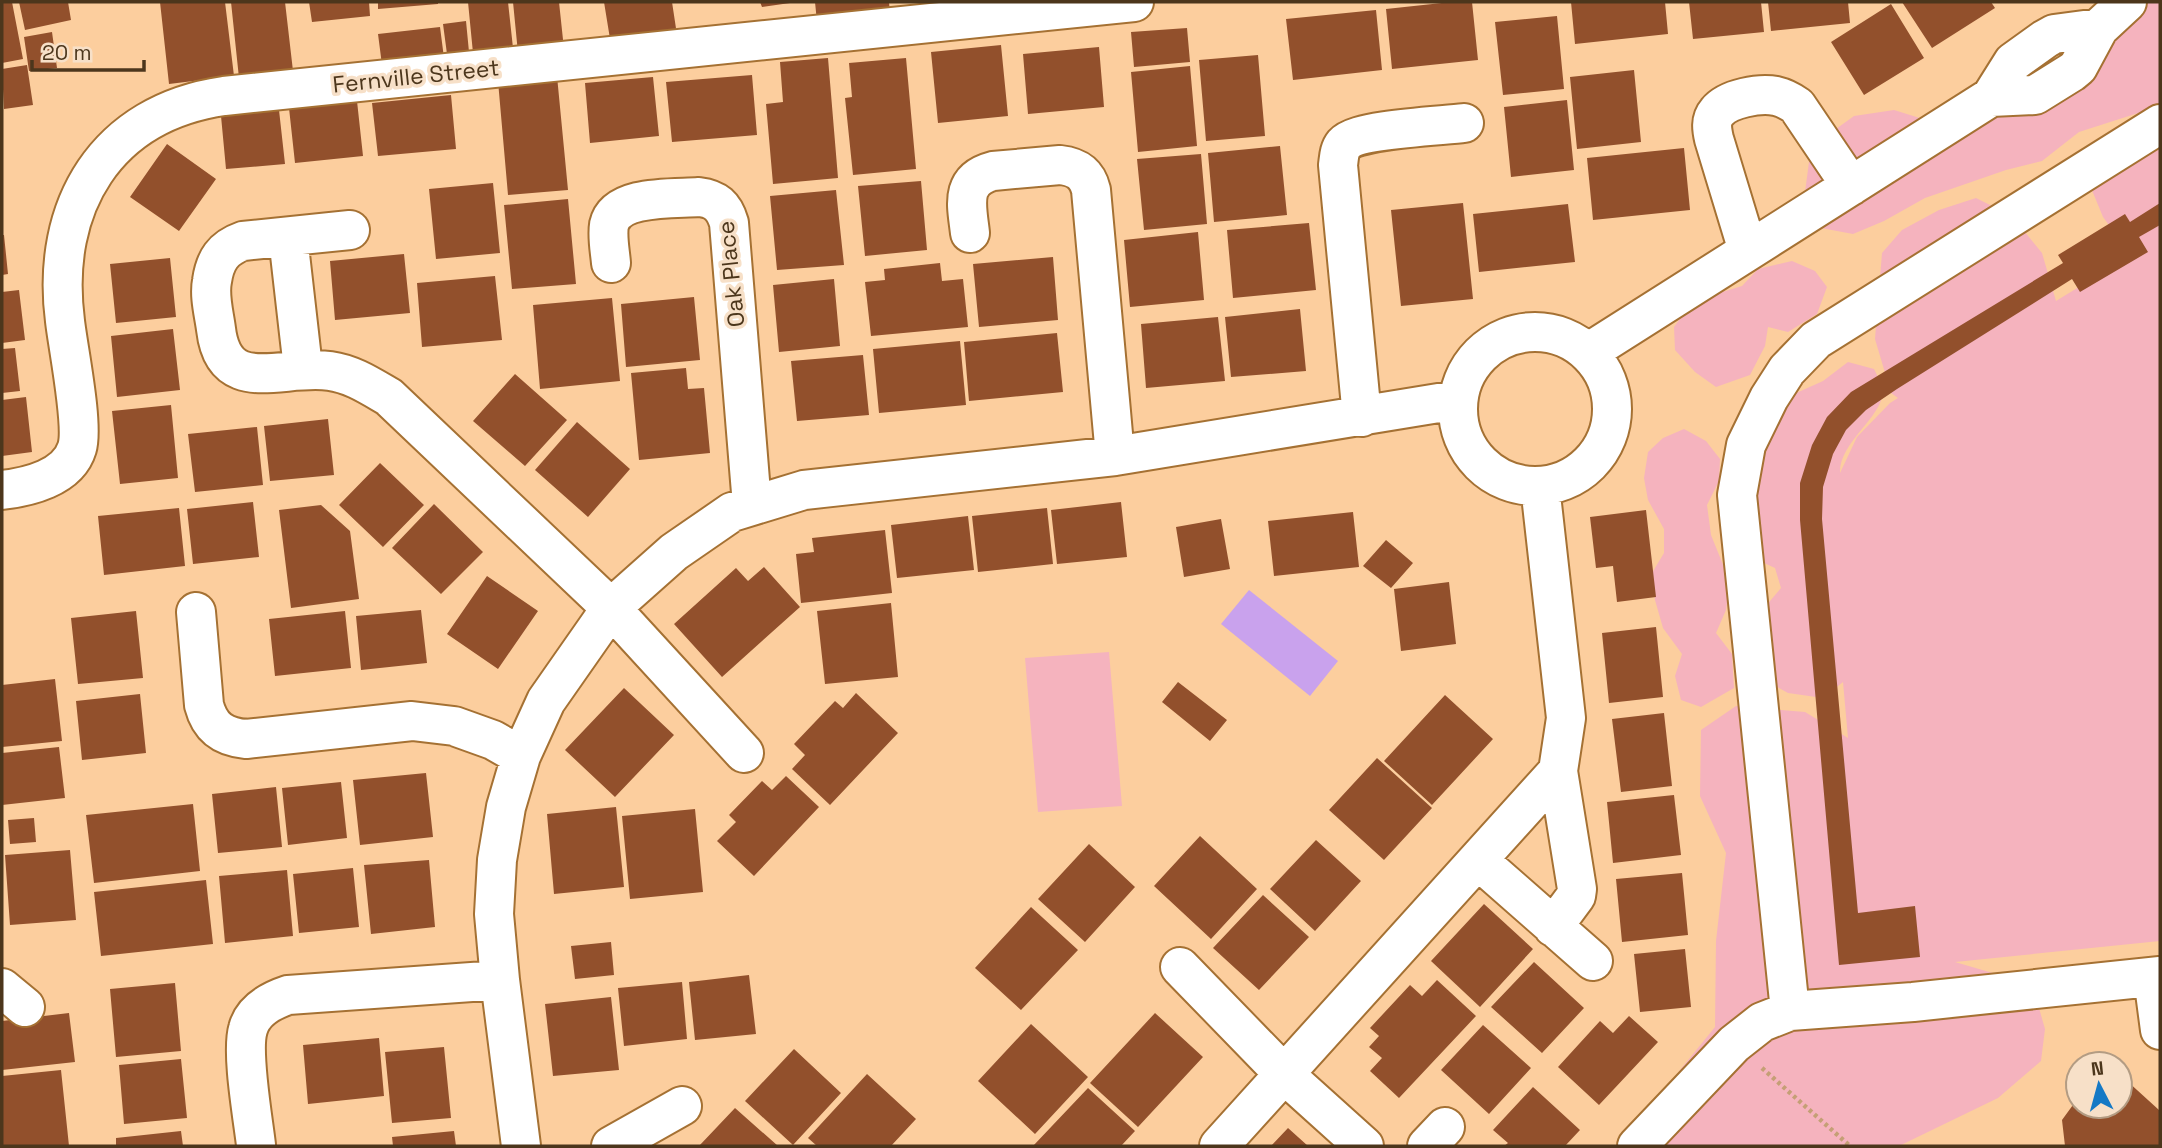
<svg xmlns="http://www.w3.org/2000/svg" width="2162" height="1148" viewBox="0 0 2162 1148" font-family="'Space Grotesk',sans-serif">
  <rect width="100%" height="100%" fill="#fcce9e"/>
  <path fill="#f5b3be" d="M2100,2H2160V106L2079,132L2042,161L2006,170L1925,198L1884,221L1853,234L1821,228L1805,192L1811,147L1854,116L1894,110L1939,124L2057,69Z
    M2160,126V941L1955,962L2020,981L2037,1001L2045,1029L2041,1061L1998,1098L1899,1146H1661L1656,1113L1680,1070L1715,1027L1716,941L1726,853L1700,796L1701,730L1736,706L1805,712L1848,738L1843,682L1823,698L1788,693L1757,676L1759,614L1781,588L1775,568L1751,557L1740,537L1772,404L1823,381L1848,362L1874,369C1877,375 1881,383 1882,390C1886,415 1839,441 1840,473L1857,437L1890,403L1898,398L1891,393L1875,339L1882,253L1902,230L1939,210L1976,198L2012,216L2042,253L2056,301L2131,255L2103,217L2089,183Z
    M1792,261L1815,271L1827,287L1817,314L1788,332L1768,327L1765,346L1750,375L1716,387L1695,372L1675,350L1674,327L1693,301L1742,286L1758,269Z
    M1684,429L1706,441L1720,459L1719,481L1707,505L1711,535L1730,582L1726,610L1716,633L1732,654L1734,688L1701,707L1681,700L1675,676L1682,654L1663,628L1655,600L1652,573L1664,553V529L1648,500L1644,478L1648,452L1663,438Z
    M1109,652L1122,806L1038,812L1025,658Z"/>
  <path fill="#c9a2ed" d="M1249,590L1338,661L1310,696L1221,624Z"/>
  <path fill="#92502c" d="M2,2H12L23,59L2,63Z
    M19,2H68L71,20L25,30Z
    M160,2H225L234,76L169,84Z
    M231,2H285L293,71L239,78Z
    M309,2H369L370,16L312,22Z
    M378,2H438V4L378,9Z
    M468,2H508L513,48L473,53Z
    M513,2H559L564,49L518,53Z
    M604,2H672L677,35L611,45Z
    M760,2H790V3L762,7Z
    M815,2H889L890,14L817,22Z
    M1451,2H1472L1478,60L1392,69L1386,9Z
    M1571,2H1665L1668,34L1575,44Z
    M1689,2H1761L1764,32L1693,39Z
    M1768,2H1848L1850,23L1771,31Z
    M1902,2H1991L1995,8L1932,48Z
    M1891,4L1924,58L1864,95L1831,42Z
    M1376,10L1382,70L1293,80L1286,19Z
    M1557,16L1564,89L1503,95L1495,22Z
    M466,21L469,52L447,54L443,24Z
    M440,27L444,58L382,65L378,34Z
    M1187,28L1190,62L1134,67L1131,32Z
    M52,32L57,68L29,71L24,37Z
    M1001,45L1008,116L938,123L931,52Z
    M1099,47L1104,107L1028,114L1023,54Z
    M1258,55L1265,136L1206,141L1199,60Z
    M828,58L838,178L773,184L766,104L783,102L780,62Z
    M906,58L916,169L853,175L845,98L852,97L849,63Z
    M27,65L33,105L4,109L2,69Z
    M1190,66L1197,146L1138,152L1131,72Z
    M1634,70L1641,142L1577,149L1570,77Z
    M752,75L757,135L672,142L666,82Z
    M557,76L568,190L508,195L498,81Z
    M653,77L659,136L590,143L585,83Z
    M451,95L456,149L378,156L372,103Z
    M1567,100L1574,170L1511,177L1504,107Z
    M357,101L363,156L295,163L289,108Z
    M279,110L285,164L226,169L221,116Z
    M167,144L216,179L179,231L130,197Z
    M1280,146L1287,215L1214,222L1208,153Z
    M1684,148L1690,210L1593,220L1587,158Z
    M1201,154L1207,224L1144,230L1137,159Z
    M921,181L927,250L865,256L858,186Z
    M493,183L500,253L436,259L429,189Z
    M836,190L844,265L777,270L770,196Z
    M568,199L576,284L512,289L504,205Z
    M1463,203L1473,299L1401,306L1391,210Z
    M2160,203V225L2139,237L2148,252L2080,292L2072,279L1897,389L1866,410L1846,430L1833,454L1823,487L1822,519L1858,913L1915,906L1920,957L1839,965L1800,520V483L1812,445L1827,417L1851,392L2063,263L2058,255L2125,214L2130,222Z
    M1568,204L1575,262L1479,272L1473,214Z
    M1309,223L1316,290L1233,298L1227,230Z
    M1198,232L1204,300L1130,307L1124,240Z
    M2,235H4L8,274L2,275Z
    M404,254L410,313L335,320L330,261Z
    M1053,257L1058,320L979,327L973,264Z
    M170,258L176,317L116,323L110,264Z
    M940,263L942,281L963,279L968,327L871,336L865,282L885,280L884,269Z
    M495,276L502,340L422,347L417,283Z
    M834,279L840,346L779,352L773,285Z
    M19,290L25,340L2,343V292Z
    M694,297L700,360L626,367L621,304Z
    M612,298L620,381L540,389L533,305Z
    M1300,309L1306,371L1231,377L1225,317Z
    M1218,317L1225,381L1146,388L1141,324Z
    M173,329L180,390L117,397L111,336Z
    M1057,333L1063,392L969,401L964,342Z
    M960,341L966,405L879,413L873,349Z
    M15,348L20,391L2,393V349Z
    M863,355L869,415L797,421L791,361Z
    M686,368L688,389L704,388L710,453L639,460L631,373Z
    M515,374L567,420L525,466L473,421Z
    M26,397L32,452L2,456V400Z
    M171,405L178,478L120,484L112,411Z
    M328,419L334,475L270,481L264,426Z
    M577,422L630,469L588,517L535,470Z
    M257,427L263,485L195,492L188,434Z
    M380,463L424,505L383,547L339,505Z
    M253,502L259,557L193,564L187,509Z
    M1121,502L1127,557L1057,564L1051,510Z
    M434,504L483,552L441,594L392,548Z
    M321,505L350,531L359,599L291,608L279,510Z
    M179,508L185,566L104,575L98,516Z
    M1047,508L1053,564L978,572L972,516Z
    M1646,510L1656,597L1617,602L1613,566L1596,568L1590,517Z
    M1353,512L1359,567L1274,576L1268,521Z
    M968,516L974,570L897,578L891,525Z
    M1221,519L1230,569L1184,577L1176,527Z
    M885,530L892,593L801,603L796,554L814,552L812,538Z
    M1386,540L1413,563L1391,588L1363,566Z
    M764,567L800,607L722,677L674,624L736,568L748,581Z
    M487,576L538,611L498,669L447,634Z
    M1449,582L1456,644L1401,651L1394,589Z
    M891,603L898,677L825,684L817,611Z
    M421,610L427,663L361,670L356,616Z
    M136,611L143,678L78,684L71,618Z
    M345,611L351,668L275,676L269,619Z
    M1656,627L1663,697L1609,703L1602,633Z
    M55,679L62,741L2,747V685Z
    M1178,682L1227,720L1210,741L1162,702Z
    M624,688L674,735L615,797L565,750Z
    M856,693L898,733L830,805L792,769L805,755L794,744L835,701L843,708Z
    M140,694L146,753L82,760L76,701Z
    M1445,695L1493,739L1432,805L1384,761Z
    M1664,713L1672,786L1621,792L1612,719Z
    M59,747L65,798L2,805V753Z
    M1377,758L1432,808L1384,860L1329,810Z
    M426,773L433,837L360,845L353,780Z
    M786,776L819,807L754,876L717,841L736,822L729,815L762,781L772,790Z
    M341,782L347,838L288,845L282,788Z
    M276,787L282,847L218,853L212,794Z
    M1674,795L1681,855L1613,863L1607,802Z
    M193,804L200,871L94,883L86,815Z
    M616,807L624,887L554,894L547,814Z
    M695,809L703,892L630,899L622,816Z
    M34,818L36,842L10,844L8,820Z
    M1200,836L1257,889L1211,939L1154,886Z
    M1316,840L1361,881L1315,931L1270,889Z
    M1089,844L1135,887L1085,942L1038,899Z
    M70,850L76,920L10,925L5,855Z
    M429,860L435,927L371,934L364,865Z
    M353,868L359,927L299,933L293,874Z
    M287,870L293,936L225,943L219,876Z
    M1682,873L1688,935L1622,942L1616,879Z
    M206,880L213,944L101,956L94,892Z
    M1263,895L1309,937L1259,990L1213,948Z
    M1484,904L1533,949L1480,1007L1431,961Z
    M1031,907L1078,950L1021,1010L975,968Z
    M611,942L614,975L575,979L571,946Z
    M1685,949L1691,1007L1640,1012L1634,954Z
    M1534,962L1584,1008L1542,1053L1491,1007Z
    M749,975L756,1034L695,1040L689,982Z
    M1437,980L1476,1016L1399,1098L1370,1071L1382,1058L1369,1047L1379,1036L1370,1028L1410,985L1422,996Z
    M682,982L687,1039L624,1046L618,988Z
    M175,983L181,1051L116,1057L110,989Z
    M611,997L619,1070L553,1076L545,1004Z
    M69,1013L75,1062L2,1070V1021Z
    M1155,1013L1203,1057L1138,1127L1090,1083Z
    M1629,1016L1658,1042L1599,1105L1558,1067L1600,1021L1613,1033Z
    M1031,1024L1088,1077L1035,1134L978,1081Z
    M1483,1025L1531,1068L1489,1114L1441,1070Z
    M379,1038L384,1096L308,1104L303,1045Z
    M444,1047L451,1118L392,1123L385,1052Z
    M794,1049L841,1093L793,1145L745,1101Z
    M181,1059L187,1118L124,1124L119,1065Z
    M61,1070L69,1146H2V1076Z
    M867,1074L916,1119L891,1146H817L808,1138Z
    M2126,1080L2159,1110L2160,1146H2065L2062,1120L2078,1098V1106H2120V1081Z
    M1533,1087L1580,1130L1565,1146H1504L1508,1143L1493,1130Z
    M1088,1088L1135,1131L1121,1146H1033Z
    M735,1108L778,1146H699Z
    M1288,1128L1308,1146H1271Z
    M181,1131L183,1146H116V1138Z
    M454,1131L456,1146H393L392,1137Z"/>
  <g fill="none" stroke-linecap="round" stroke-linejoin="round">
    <defs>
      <path id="minor" d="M1991,97L2035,95L2072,72L2078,67L2099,28L2127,2
        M350,230L243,241C223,248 215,260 212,281C209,296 214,314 216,329C224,398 282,364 330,371C352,374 370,386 389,397L611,608L744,753
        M970,233C967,206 959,180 993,171L1060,165C1078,167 1087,174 1091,190L1115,456
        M288,237L303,368
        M1748,251L1714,139C1712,130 1710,120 1717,112C1728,98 1760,93 1776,96C1785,98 1790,101 1797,106L1851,186
        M611,263C610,251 607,237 609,225C616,194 674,199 699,197C716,199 724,206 729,223L752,505
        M1458 409a77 77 0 1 1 154 0a77 77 0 1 1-154 0Z
        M1589,352L1991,97L2013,62L2045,39L2054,34L2099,28
        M1362,417L1338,165C1339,158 1339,150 1344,144C1357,129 1441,126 1464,123
        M2,490C28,487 68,478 77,448C84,425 68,348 65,321C50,206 106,113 224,96L1134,2
        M196,612L204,705C210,728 223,737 246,739L412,721L454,726L493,740L521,756
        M1478,860L1593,961
        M1553,927L1576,896L1577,889L1558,771
        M1180,967L1284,1074L1364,1146
        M2153,977L2160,1030
        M2,988L25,1007
        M1790,1011L1737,495L1746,445L1769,398L1787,370L1816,340L2160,124
        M256,1145C253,1119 241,1052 248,1029C253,1010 270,1001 288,995L500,980
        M521,1146L500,980L494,914L497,860L506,807L521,756L546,701L611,608L674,552L732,512L804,490L1115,456L1457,400
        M611,1146L682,1106
        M1219,1146L1558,771L1566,718L1540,486
        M1427,1146L1445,1127
        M1637,1146L1734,1044L1762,1022L1790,1011L1913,1002L2160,976"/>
    </defs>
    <use href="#minor" stroke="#a57133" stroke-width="42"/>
    <path stroke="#c59f76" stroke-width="4.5" stroke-dasharray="3.5 3.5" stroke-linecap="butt" d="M1762,1068L1850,1146"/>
    <use href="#minor" stroke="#fff" stroke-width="38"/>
  </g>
  <g text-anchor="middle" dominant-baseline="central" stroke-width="7" stroke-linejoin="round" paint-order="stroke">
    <g font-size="23" fill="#4c361c" stroke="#f7e0c8">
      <text transform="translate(416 76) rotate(-6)">Fernville Street</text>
      <text transform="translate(731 274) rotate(-96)">Oak Place</text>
    </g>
  </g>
  <rect width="2162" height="1148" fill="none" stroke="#4c361c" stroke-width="7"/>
  <g transform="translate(2099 1085) rotate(354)"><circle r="33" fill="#f7e0c8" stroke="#b39c83" stroke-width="2"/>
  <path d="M0-5L12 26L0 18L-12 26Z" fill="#1579c5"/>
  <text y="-10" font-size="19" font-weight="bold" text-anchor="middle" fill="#4c361c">N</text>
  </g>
  <path d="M32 60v10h112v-10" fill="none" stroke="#4c361c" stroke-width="3.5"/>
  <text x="42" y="60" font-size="21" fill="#4c361c" stroke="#f7e0c8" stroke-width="5" paint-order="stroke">20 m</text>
</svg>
